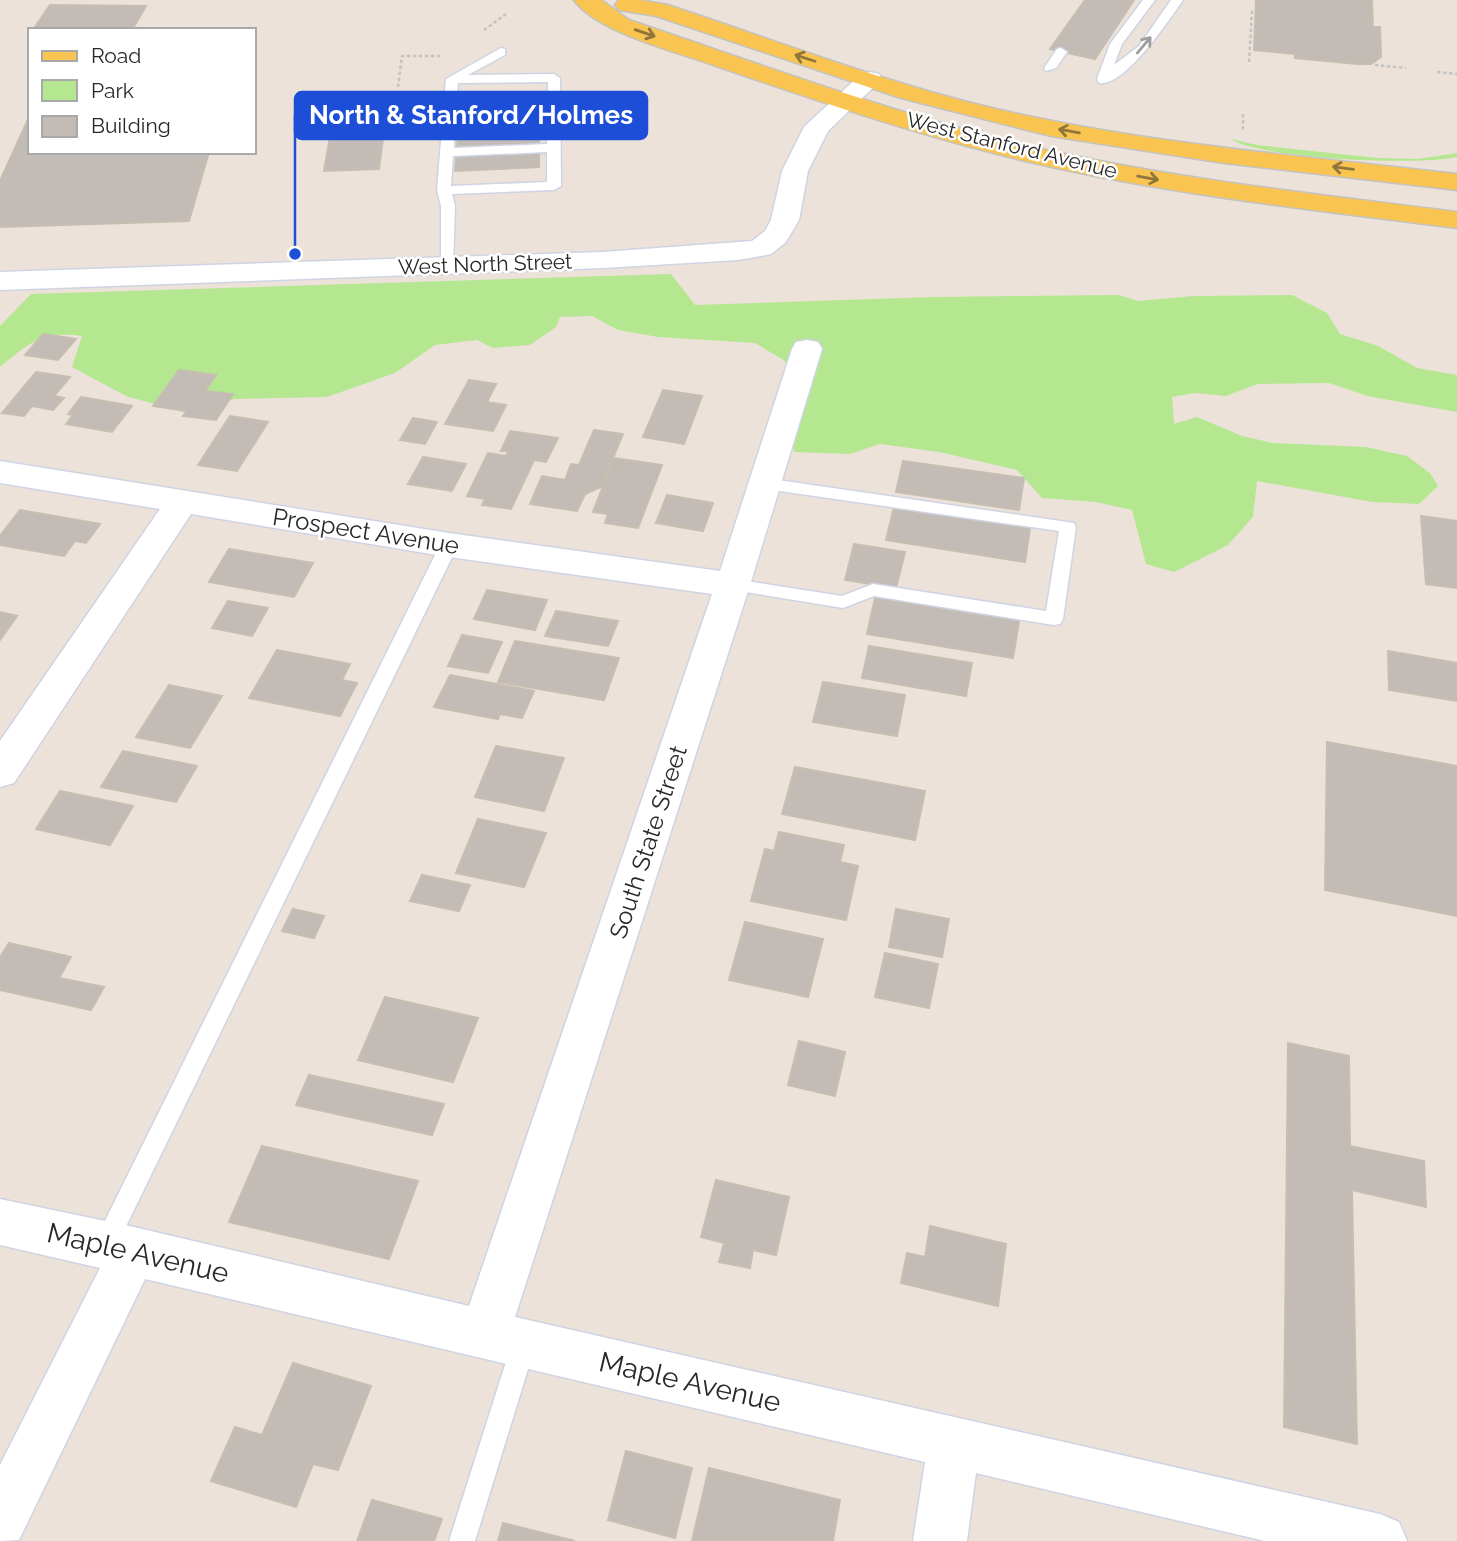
<svg xmlns="http://www.w3.org/2000/svg" width="1457" height="1541" viewBox="0 0 1457 1541" font-family="Raleway,sans-serif">
  <rect width="100%" height="100%" fill="#ece2d9"/>
  <path fill="#b5e791" d="M1231,139L1257,145L1378,158L1417,159L1457,153V157C1419,166 1261,159 1231,139Z
    M671,274L695,305L933,297L1119,295L1138,301L1194,296L1292,295L1327,313L1340,334L1378,346L1417,368L1457,375V412L1367,396L1329,383L1258,384L1226,396L1195,393L1172,397L1174,424L1197,417L1242,436L1273,443L1366,447L1407,456L1430,473L1438,486L1419,504L1372,502L1257,481L1253,517L1228,545L1174,572L1146,564L1132,510L1096,502L1042,498L1017,470L939,452L880,444L850,454L794,452L790,426L803,380L782,359L755,343L658,337L618,330L592,316L560,317L556,327L530,345L493,348L477,340L435,345L395,373L327,397L234,399L190,414L126,396L72,367L82,336C41,331 31,342 0,367V326L31,294Z"/>
  <path fill="#c3bcb6" stroke="#c7beb2" stroke-width="2" d="M1085,0H1134L1095,59L1050,49Z
    M1256,0H1372L1373,27H1380L1381,57L1371,64H1357L1295,58V54L1254,50Z
    M50,5L146,6L132,30H33Z
    M540,92L539,167L455,171L461,95Z
    M388,100L379,169L324,171L336,102Z
    M30,115V152H209L189,221L0,227V181Z
    M43,334L76,339L58,360L25,355Z
    M179,370L216,375L205,391L233,394L216,420L183,416L187,411L153,406Z
    M36,372L70,377L54,396L64,398L53,410L32,406L24,416L2,413Z
    M469,380L496,384L487,402L506,405L493,431L445,424Z
    M663,390L702,396L684,444L643,437Z
    M81,397L132,406L112,432L66,424L73,415L68,414Z
    M230,416L268,422L237,471L198,465Z
    M413,418L437,422L425,444L400,440Z
    M594,430L623,434L601,487L585,494L577,511L530,504L542,476L565,480L571,464L579,465Z
    M510,431L558,438L546,462L534,460L511,509L482,505L485,499L467,496L488,453L506,456L508,451H501Z
    M423,457L466,464L452,491L408,484Z
    M614,458L662,465L638,528L605,523L608,514L593,512Z
    M903,461L1024,478L1019,510L896,492Z
    M667,495L713,503L703,531L656,523Z
    M894,507L1030,528L1025,562L886,540Z
    M20,510L100,524L86,543L75,541L64,556L0,545V536Z
    M1421,516L1457,521V588L1426,584Z
    M854,544L905,552L896,588L845,580Z
    M229,549L313,563L294,597L209,582Z
    M487,590L547,600L535,630L474,619Z
    M875,598L1019,621L1013,658L867,634Z
    M228,601L268,608L252,636L212,628Z
    M556,611L618,621L608,646L545,636Z
    M0,612L17,616L0,640Z
    M462,635L502,642L488,673L448,666Z
    M515,641L619,658L604,700L498,682Z
    M869,646L972,663L966,696L862,678Z
    M277,650L350,664L342,680L357,683L340,716L249,698Z
    M1388,651L1457,663V701L1389,690Z
    M450,675L534,691L522,718L500,714L498,719L434,707Z
    M823,682L905,695L897,736L813,722Z
    M169,685L222,696L190,748L136,737Z
    M1327,742L1457,766V916L1325,890Z
    M496,746L564,758L544,811L475,797Z
    M123,751L197,766L176,802L101,787Z
    M795,767L925,791L915,840L782,814Z
    M60,791L133,806L110,845L36,829Z
    M478,819L546,833L524,887L456,873Z
    M779,832L844,845L840,862L858,866L846,920L751,901L765,849L774,851Z
    M422,875L470,885L459,911L410,901Z
    M293,909L324,916L314,938L282,931Z
    M896,909L949,919L942,957L889,947Z
    M745,922L823,939L808,997L729,980Z
    M9,943L71,957L59,978L104,987L91,1010L0,990V957Z
    M885,953L938,964L929,1008L875,997Z
    M385,997L478,1018L453,1082L358,1060Z
    M799,1041L845,1052L835,1096L788,1085Z
    M1288,1043L1349,1056L1350,1146L1424,1161L1426,1207L1352,1190L1357,1444L1284,1427Z
    M309,1075L444,1104L432,1135L296,1105Z
    M262,1146L418,1181L389,1259L229,1222Z
    M716,1180L789,1197L776,1255L753,1250L750,1268L719,1262L724,1243L701,1237Z
    M930,1226L1006,1244L998,1306L901,1283L907,1253L925,1257Z
    M293,1363L371,1386L338,1470L313,1464L296,1507L211,1481L235,1427L262,1435Z
    M626,1451L692,1468L675,1538L608,1520Z
    M709,1468L840,1500L833,1541H692Z
    M372,1500L442,1519L434,1541H357Z
    M503,1523L575,1541H498Z"/>
  <g fill="none" stroke-linecap="round" stroke-linejoin="round">
    <defs>
      <path id="lane" d="M1143,0H1155L1122,44L1114,65L1139,46L1171,0H1183C1169,20 1125,87 1099,83L1097,79L1110,44Z
        M501,48L505,49V55L468,75L554,74L560,78L561,186L554,190L452,194L455,206L453,266L446,270L441,269V206L437,190L446,79ZM548,82V104L456,107L458,83ZM548,112V124L455,128L456,115ZM548,132L547,144L454,148V136ZM547,152V182L451,186L453,156Z
        M1061,48L1067,52L1056,68L1046,71L1044,68L1057,49Z
        M764,478L1074,523L1076,527L1063,619L1060,624L1054,625L874,596L843,608L727,589L724,585L733,579L842,596L873,584L1046,611L1059,531L758,488L756,484Z
        M449,539L458,545L113,1253L105,1257L97,1253L93,1245L97,1237L440,545Z
        M524,1331L533,1334L536,1343L475,1541H449L512,1343L515,1334Z"/>
      <path id="street" d="M870,72L879,74L882,79L828,131L808,171L799,220L786,242L771,254L761,256L738,260L603,268L0,290V272L603,252L752,241L765,231L771,220L782,171L804,127L861,74Z
        M807,340L818,342L822,349L750,585L515,1317L1380,1514L1399,1522L1407,1541H1265L976,1473L967,1541H913L925,1462L145,1279L19,1540L0,1541V1465L100,1268L0,1245V1199L134,1227L469,1306L712,594L449,557L191,514L14,783L0,787V741L160,509L0,483V461L449,533L720,571L792,349L796,342Z"/>
      <path id="primary" d="M574,0H601L629,20C763,65 896,115 1033,147C1173,179 1315,194 1457,212V228C1316,210 1173,195 1034,163C926,138 821,102 716,66C678,52 598,33 574,0Z
        M619,0H640L668,5C777,41 885,83 996,109C1147,144 1303,156 1457,174V190L1224,163L1051,136L901,98L656,16L619,10L615,5Z"/>
    </defs>
    <use href="#lane" stroke="#ced4e3" stroke-width="3"/>
    <use href="#street" stroke="#ced4e3" stroke-width="3"/>
    <use href="#primary" stroke="#c3c3c3" stroke-width="3"/>
    <path stroke="#c3c3c3" stroke-width="2.5" stroke-dasharray="3.5 2.5" stroke-linecap="butt" d="M484,30L506,14
      M1249,62L1252,10
      M1375,65L1406,68
      M1437,72L1457,74
      M398,87L402,56H440
      M1243,114V131"/>
    <use href="#lane" fill="#fff" fill-rule="evenodd"/>
    <use href="#street" fill="#fff" fill-rule="evenodd"/>
    <use href="#primary" fill="#fac450" fill-rule="evenodd"/>
  </g>
  <defs><path id="oneway-shaft" d="M-6 0H5M1.5-3L5.5 0L1.5 3" fill="none" stroke-width="1.6" stroke-linecap="round" stroke-linejoin="round" transform="scale(1.75)"/></defs>
  <g stroke="#91763c">
    <use href="#oneway-shaft" transform="translate(645 33) rotate(19)"/>
    <use href="#oneway-shaft" transform="translate(805 58) rotate(-162)"/>
    <use href="#oneway-shaft" transform="translate(1069 131) rotate(-170)"/>
    <use href="#oneway-shaft" transform="translate(1343 168) rotate(-173)"/>
    <use href="#oneway-shaft" transform="translate(1148 178) rotate(10)"/>
  </g>
  <use stroke="#9e9e9e" href="#oneway-shaft" transform="translate(1144 45) rotate(-50)"/>
  <g text-anchor="middle" dominant-baseline="central" stroke-width="5" stroke-linejoin="round" paint-order="stroke">
    <g font-size="21" fill="#282828" stroke="#fff">
      <text transform="translate(1012 145) rotate(14)">West Stanford Avenue</text>
      <text transform="translate(485 264) rotate(-2)">West North Street</text>
    </g>
    <g font-size="24" fill="#282828" stroke="#fff">
      <text transform="translate(366 531) rotate(9)">Prospect Avenue</text>
      <text transform="translate(648 842) rotate(-72)">South State Street</text>
    </g>
    <g font-size="28" fill="#282828" stroke="#fff">
      <text transform="translate(138 1253) rotate(13)">Maple Avenue</text>
      <text transform="translate(690 1382) rotate(13)">Maple Avenue</text>
    </g>
  </g>
  <path fill="none" stroke="#1d4ed8" stroke-width="2.5" d="M295 254L295 115"/>
  <circle fill="#1d4ed8" stroke="#fff" stroke-width="2.5" cx="295" cy="254" r="7"/>
  <rect fill="#1d4ed8" stroke="#1d4ed8" stroke-width="2.5" x="295" y="92" width="352" height="47" rx="7"/>
  <g font-size="26" text-anchor="middle" font-weight="bold" fill="#fff">
    <text x="471" y="124">North &amp; Stanford/Holmes</text>
  </g>
  <rect x="28" y="28" width="228" height="126" fill="#ffffff" stroke="#a9a9a9" stroke-width="2"/>
  <rect x="42" y="51" width="35" height="10" fill="#fac450" stroke="#a9a9a9" stroke-width="2"/>
  <text x="91" y="63" font-size="21" fill="#282828">Road</text>
  <rect x="42" y="80" width="35" height="21" fill="#b5e791" stroke="#a9a9a9" stroke-width="2"/>
  <text x="91" y="98" font-size="21" fill="#282828">Park</text>
  <rect x="42" y="116" width="35" height="21" fill="#c3bcb6" stroke="#a9a9a9" stroke-width="2"/>
  <text x="91" y="133" font-size="21" fill="#282828">Building</text>
</svg>
